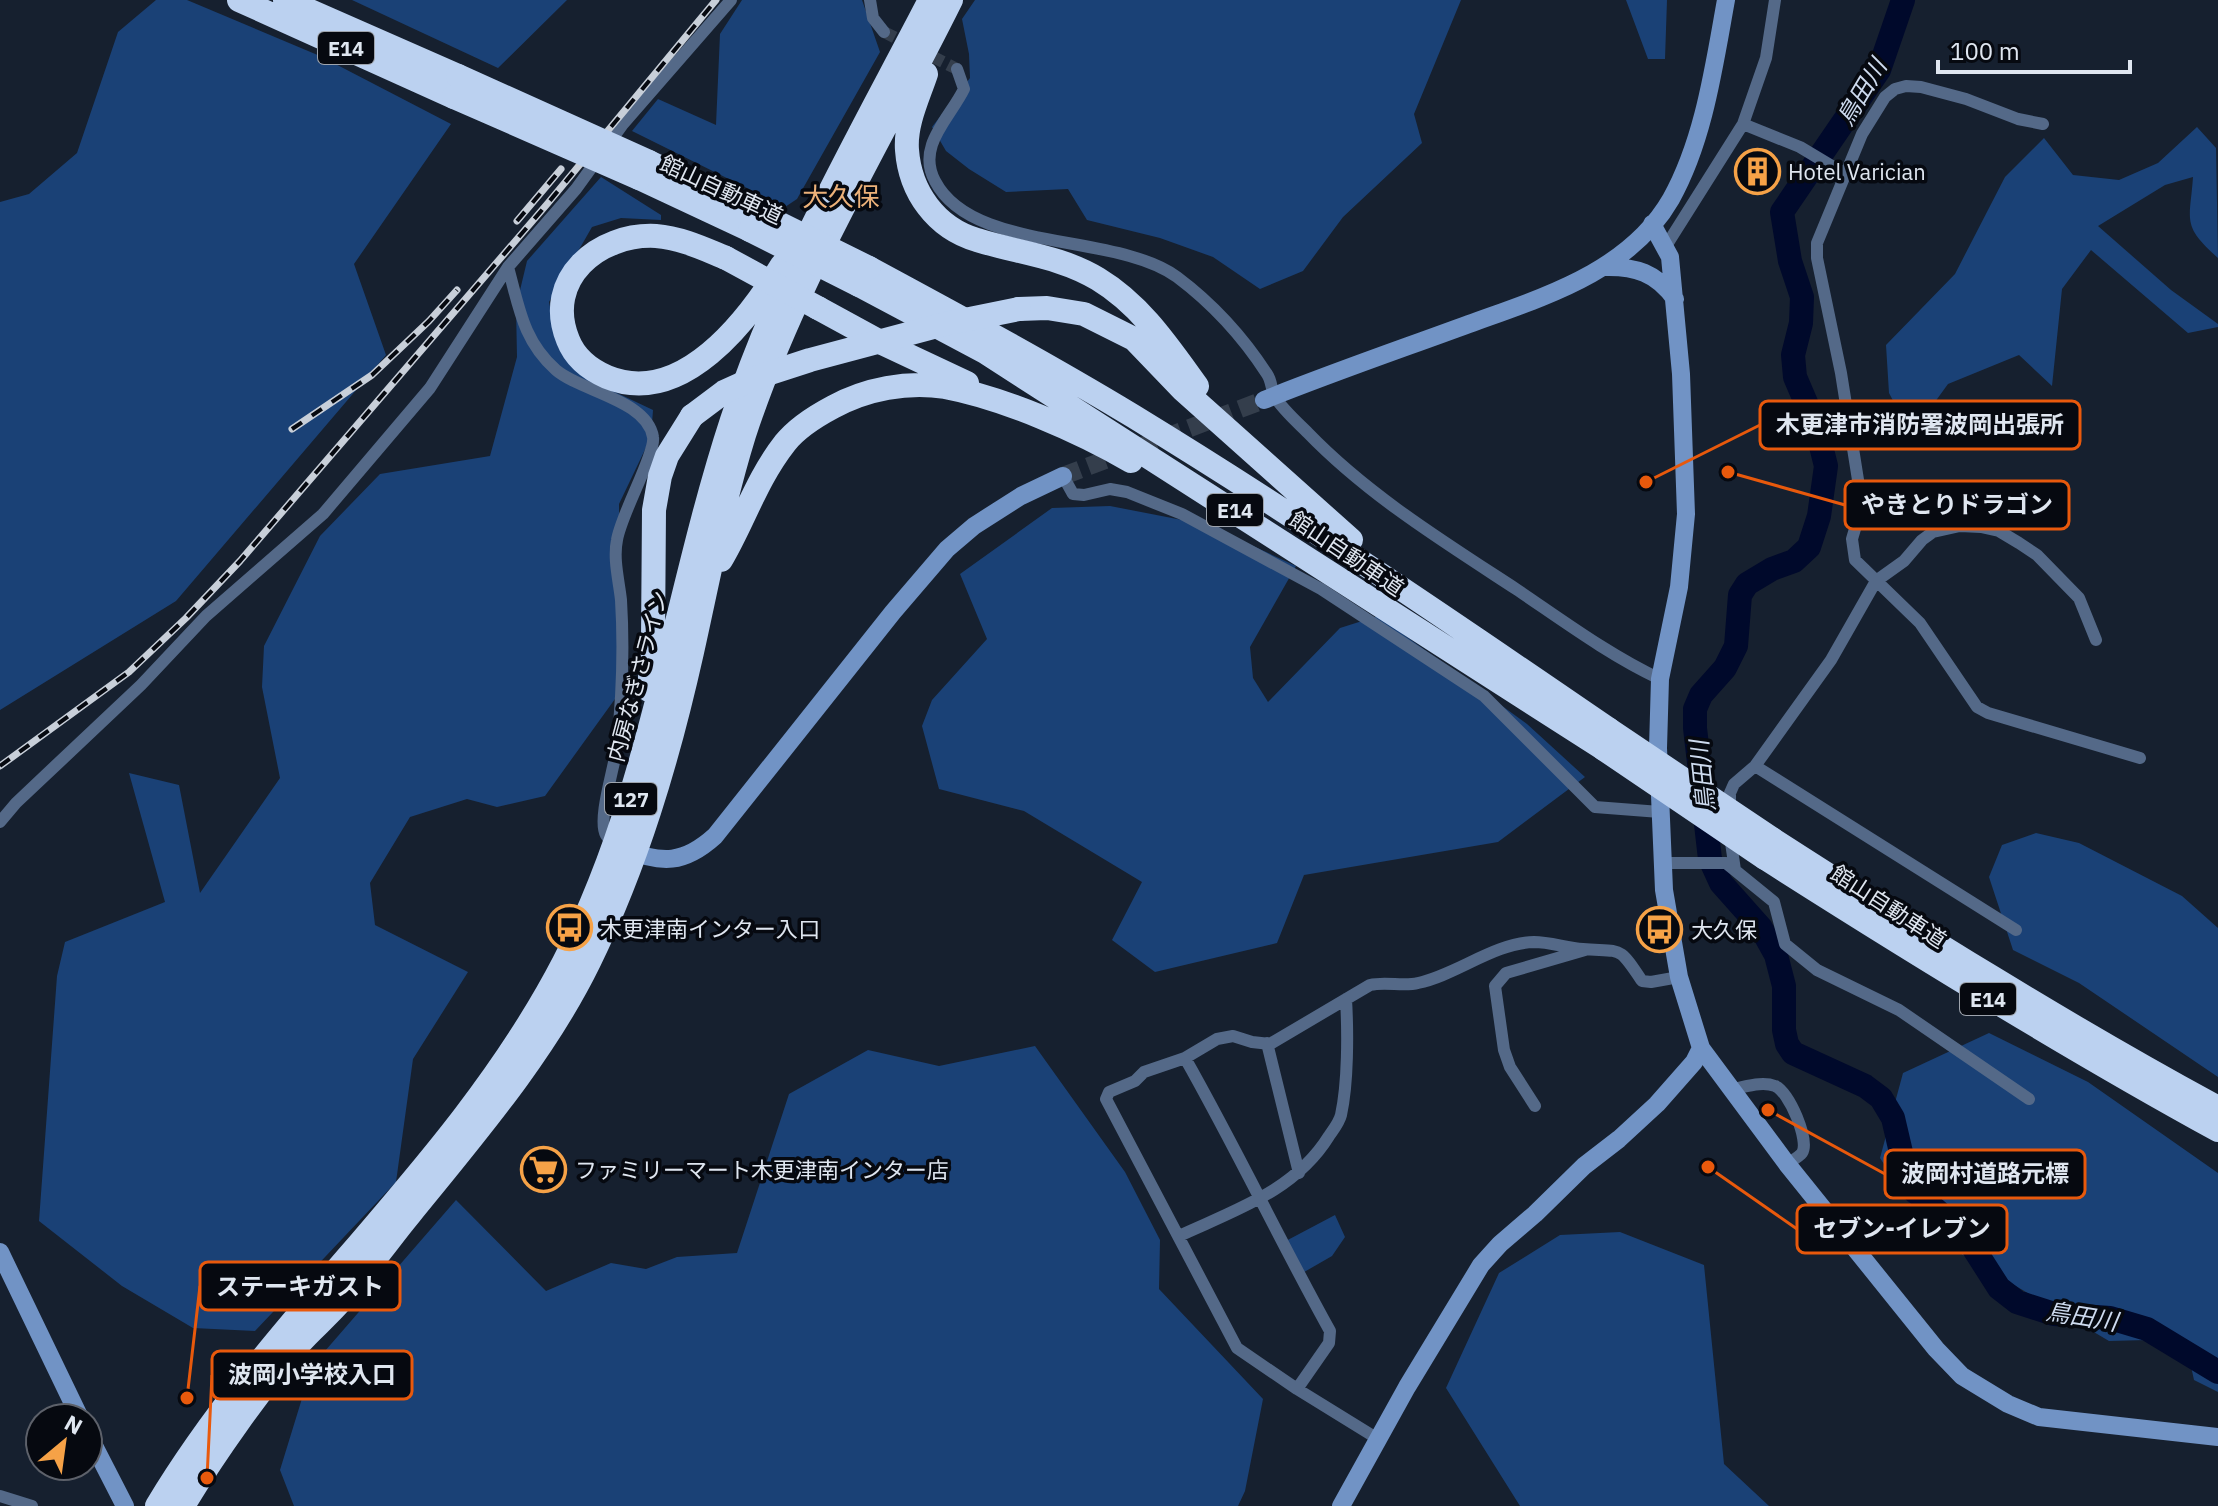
<svg xmlns="http://www.w3.org/2000/svg" width="2218" height="1506" viewBox="0 0 2218 1506" font-family="'IBM Plex Sans','Noto Sans JP',sans-serif">
  <rect width="100%" height="100%" fill="#16202f"/>
  <path fill="#1a4176" d="M156,0H187L320,56L451,124L354,264L386,355L176,601L0,710V202L29,194L77,153L118,32Z
    M352,0H567L498,68Z
    M742,0H862L880,52L797,199L785,207L632,131L658,99L716,125L720,34Z
    M975,0H1461L1414,114L1422,143L1343,217L1303,271L1260,289L1213,257L1160,238L1087,220L1068,189L1006,192L969,169L946,151L932,127L970,78L969,54L962,19Z
    M1626,0H1667L1665,59H1648Z
    M2197,127L2216,148L2218,258C2181,225 2190,221 2193,177L2165,185L2098,226L2171,290L2218,324V327L2188,333L2091,250L2062,289L2052,386L2019,355L1948,384L1911,435L1889,393L1886,345L1955,274L2005,177L2044,138L2073,175L2119,180L2158,163Z
    M601,177L661,215V220L621,218L592,227L549,302L559,349L615,392L653,410L651,437L619,504L620,692L545,796L497,807L467,799L410,817L370,883L375,925L468,972L413,1059L396,1182L255,1331L193,1328L122,1286L39,1221L57,976L65,942L165,902L129,773L179,785L200,893L280,778L262,687L264,646L320,536L380,474L490,456L517,357L516,307L527,261Z
    M1110,506L1208,525L1296,566L1250,647L1253,678L1268,702L1340,628L1378,616L1527,724L1585,777L1498,842L1304,875L1277,943L1155,972L1112,940L1142,882L1024,811L939,789L922,726L932,700L987,639L960,574L1052,508Z
    M2036,833L2079,843L2182,896L2218,928V1077L2079,983L2013,950L1989,877L2002,845Z
    M1989,1033L2088,1082L2218,1173V1392L2194,1380L2185,1339L2109,1341L1931,1236L1880,1158L1903,1073Z
    M1035,1046L1125,1172L1160,1240L1159,1289L1263,1399L1245,1491L1238,1506H294L280,1470L312,1366L456,1200L546,1291L611,1263L646,1269L677,1257L737,1253L789,1094L868,1050L939,1066Z
    M1335,1215L1345,1237L1332,1256L1299,1275L1282,1243Z
    M1620,1232L1704,1265L1724,1464L1769,1506H1520L1446,1388L1499,1273L1560,1235Z"/>
  <g fill="none" stroke-linecap="round" stroke-linejoin="round">
    <path stroke="#00092b" stroke-width="24" d="M1903,0L1879,70L1782,212L1790,261L1802,297L1801,323L1793,355L1795,377L1816,426L1826,466L1819,516L1809,547L1794,561L1772,569L1747,584L1740,595L1736,646L1725,668L1701,695L1695,709V728L1710,859L1721,883L1761,928L1776,955L1784,986V1030L1787,1044L1793,1053L1865,1086L1881,1098L1893,1118L1907,1178L1914,1191L1956,1227L1969,1241L1999,1288L2017,1302L2054,1314L2110,1318L2147,1329L2218,1372"/>
    <path stroke="#343e4c" stroke-width="12" stroke-dasharray="12 6" stroke-linecap="butt" d="M884,32L957,69"/>
    <path stroke="#343e4c" stroke-width="18" stroke-dasharray="18 9" stroke-linecap="butt" d="M1063,476L1264,400"/>
    <path stroke="#546988" stroke-width="12" d="M870,0L873,18L884,32
      M957,69L964,89C950,118 916,146 935,181C972,253 1116,232 1177,277C1213,304 1243,337 1267,374C1272,381 1271,390 1275,397C1283,410 1297,422 1308,433C1368,495 1444,542 1516,589C1562,620 1609,655 1660,679
      M1743,124L1766,58L1775,0
      M2043,124L2018,119L1966,99L1921,87L1906,86L1895,89L1885,97L1862,134L1817,243V258L1841,373L1862,505L1852,539L1855,560L1920,623L1977,707L1988,713L2140,758
      M1666,246L1743,124L1800,147L1845,174
      M508,267C519,307 523,341 556,370C580,391 647,400 653,437C656,453 621,514 617,540C613,559 619,581 621,600C624,648 622,698 617,746C615,766 597,819 606,835C608,839 611,841 614,844
      M1063,476L1073,494L1084,495L1110,489L1127,492L1182,514L1321,589L1484,696L1595,807L1660,812
      M1755,766L2016,930
      M1730,810V793L1734,784L1755,766L1831,660L1876,581L1904,561L1922,540L1933,532L1960,526L1981,527L1999,531L2019,543L2037,555L2079,598L2096,640
      M0,822L16,803L141,685L206,616L323,514L430,388L508,267L576,189L623,124L731,0
      M1730,836L1735,870
      M1662,863H1726L1774,902L1785,944L1817,970L1899,1010L2029,1099
      M1267,1043L1299,1173
      M1185,1058C1236,1148 1280,1241 1330,1331L1329,1343L1297,1389
      M1732,1089C1745,1087 1762,1081 1775,1086C1789,1091 1810,1141 1802,1153C1799,1157 1791,1161 1787,1164
      M1535,1106L1510,1067L1504,1050L1495,986L1506,973L1585,950
      M1179,1236C1235,1210 1295,1191 1329,1136C1333,1130 1339,1123 1341,1115C1348,1083 1348,1033 1346,999
      M1378,1439L1297,1389L1237,1348L1106,1099L1109,1092L1135,1081L1144,1072L1185,1058L1217,1039L1233,1036L1252,1042L1270,1044L1370,985C1386,981 1403,987 1418,983C1456,975 1494,943 1534,942C1550,942 1567,948 1583,949C1623,952 1618,945 1642,981L1651,982L1679,977
      M0,1496L32,1506"/>
    <path stroke="#7193c5" stroke-width="18" d="M1652,224L1670,257L1681,374L1686,514L1679,587L1660,679L1658,748L1664,890L1679,977L1701,1048L1787,1164L1936,1349L1962,1376L2008,1404L2039,1417L2218,1437
      M1604,267C1635,266 1657,273 1675,299
      M1264,400C1331,373 1401,349 1469,324C1543,297 1629,272 1671,199C1704,140 1714,66 1726,0
      M624,849C662,864 684,864 715,836L893,612L947,549L974,526L1021,496L1063,476
      M0,1252L80,1418
      M88,1434L125,1506
      M1341,1506L1407,1387L1481,1265L1500,1244L1535,1214L1584,1166L1619,1139L1657,1104L1694,1062L1701,1048"/>
    <path stroke="#bbd1f0" stroke-width="24" d="M239,0L454,97
      M285,0L458,76
      M926,74C918,98 905,124 907,150C910,192 936,228 977,240C1018,253 1060,256 1098,279C1141,305 1168,346 1197,386
      M649,162L758,213
      M639,178L750,230
      M726,258C704,249 681,238 656,236C599,233 543,279 568,340C575,358 591,370 607,377C682,408 748,320 782,265
      M869,268C958,316 1047,364 1133,416C1295,515 1452,622 1608,729
      M859,285L985,352L1604,749
      M818,308L884,344L967,383
      M1019,309L1047,308L1084,314L1134,339L1182,389L1351,540
      M721,560C744,521 756,480 785,443C797,428 816,416 833,407C866,389 907,381 945,387C1004,398 1079,431 1131,461
      M649,690L653,639L654,510L660,476L667,456L692,416
      M1772,839C1918,933 2065,1025 2218,1108
      M1765,858C1914,953 2063,1045 2218,1130
      M157,1506C274,1311 459,1165 564,962C652,792 673,600 732,420C780,273 859,137 930,0
      M183,1506C214,1454 259,1391 298,1345C311,1330 327,1317 340,1302C365,1274 386,1243 410,1214C474,1135 544,1054 589,962C637,864 668,759 692,652C708,580 722,506 744,435C794,282 880,143 951,0"/>
    <defs>
      <path id="rail" d="M517,221L561,169
        M292,429L372,375L429,321L457,290
        M0,766L129,672L186,618L240,561L548,203L716,0"/>
    </defs>
    <use href="#rail" stroke="#c8cfd9" stroke-width="7"/>
    <use href="#rail" stroke="#060910" stroke-width="4" stroke-dasharray="12" stroke-linecap="butt"/>
    <path stroke="#bbd1f0" stroke-width="24" d="M458,76L649,162
      M454,97L639,178
      M758,213L869,268
      M750,230L859,285
      M726,258L818,308
      M692,416L724,392L755,378L810,360L945,324L1019,309
      M1608,729L1772,839
      M1604,749L1765,858"/>
  </g>
  <defs>
    <symbol id="building-ring" viewBox="-11 -11 22 22"><circle r="9.5" fill="#060910" stroke="#f6a247" stroke-width="1.5"/><path d="M-4-6H4V6H1V3H-1V6H-4ZM-2.5-4.3h1.7v1.8h-1.7ZM.8-4.3h1.7v1.8H.8ZM-2.5-1h1.7V.8h-1.7ZM.8-1h1.7V.8H.8Z" fill="#f6a247"/></symbol>
    <symbol id="bus-ring" viewBox="-11 -11 22 22"><circle r="9.5" fill="#060910" stroke="#f6a247" stroke-width="1.5"/><path d="M-5-6H5V4H4V6H2V4H-2V6H-4V4H-5ZM-3.5-4V0h7V-4ZM-3.5 1.2v1.5H-2V1.2ZM2 1.2v1.5H3.5V1.2Z" fill="#f6a247"/></symbol>
    <symbol id="supermarket-ring" viewBox="-11 -11 22 22"><circle r="9.5" fill="#060910" stroke="#f6a247" stroke-width="1.5"/><path d="M-6-5.5h2.5l.6 2H6L4.5 2H-2.5L-4.4-4H-6ZM-1.5 3.2a1.3 1.3 0 1 0 .1 0ZM3 3.2a1.3 1.3 0 1 0 .1 0Z" fill="#f6a247"/></symbol>
  </defs>
  <g fill-rule="evenodd">
    <use href="#building-ring" x="1732" y="146" width="51" height="51"/>
    <use href="#bus-ring" x="544" y="902" width="51" height="51"/>
    <use href="#bus-ring" x="1634" y="904" width="51" height="51"/>
    <use href="#supermarket-ring" x="518" y="1144" width="51" height="51"/>
  </g>
  <g text-anchor="middle" dominant-baseline="central" stroke-width="7" stroke-linejoin="round" paint-order="stroke">
    <g fill="#060910" stroke="#9ea4ad" stroke-width="2">
      <rect x="318" y="32" width="56" height="32" rx="6"/>
      <rect x="1207" y="494" width="56" height="32" rx="6"/>
      <rect x="605" y="783" width="52" height="32" rx="6"/>
      <rect x="1960" y="983" width="56" height="32" rx="6"/>
    </g>
    <g font-size="20" font-weight="bold" fill="#dfe6f0">
      <text x="346" y="48">E14</text>
      <text x="1235" y="510">E14</text>
      <text x="631" y="799">127</text>
      <text x="1988" y="999">E14</text>
    </g>
    <g font-size="22" fill="#dfe6f0" stroke="#060910" text-anchor="start">
      <text x="1788" y="171">Hotel Varician</text>
      <text x="600" y="928">木更津南インター入口</text>
      <text x="1691" y="929">大久保</text>
      <text x="575" y="1169">ファミリーマート木更津南インター店</text>
    </g>
    <g font-size="22" fill="#dfe6f0" stroke="#060910">
      <text transform="translate(722 189) rotate(25)">館山自動車道</text>
      <text transform="translate(1347 553) rotate(34)">館山自動車道</text>
      <text transform="translate(637 676) rotate(-75)">内房なぎさライン</text>
      <text transform="translate(1889 906) rotate(33)">館山自動車道</text>
    </g>
    <g font-size="24" font-style="italic" fill="#cedbef" stroke="#060910">
      <text transform="translate(1861 92) rotate(-59)">鳥田川</text>
      <text transform="translate(1702 776) rotate(-96)">鳥田川</text>
      <text transform="translate(2082 1316) rotate(9)">鳥田川</text>
    </g>
    <g font-size="26" fill="#ecb179" stroke="#060910">
      <text x="841" y="196">大久保</text>
    </g>
  </g>
  <path fill="none" stroke="#e8590c" stroke-width="3" d="M1646 482L1760 425M1728 472L1845 505M1768 1110L1885 1174M1708 1167L1797 1229M187 1398L200 1286M207 1478L212 1375"/>
  <g fill="#e8590c" stroke="#060910" stroke-width="3">
    <circle cx="1646" cy="482" r="8"/>
    <circle cx="1728" cy="472" r="8"/>
    <circle cx="1768" cy="1110" r="8"/>
    <circle cx="1708" cy="1167" r="8"/>
    <circle cx="187" cy="1398" r="8"/>
    <circle cx="207" cy="1478" r="8"/>
  </g>
  <g fill="#060910" stroke="#e8590c" stroke-width="3">
    <rect x="1760" y="401" width="320" height="48" rx="8"/>
    <rect x="1845" y="481" width="224" height="48" rx="8"/>
    <rect x="1885" y="1150" width="200" height="48" rx="8"/>
    <rect x="1797" y="1205" width="210" height="48" rx="8"/>
    <rect x="200" y="1262" width="200" height="48" rx="8"/>
    <rect x="212" y="1351" width="200" height="48" rx="8"/>
  </g>
  <g font-size="24" text-anchor="middle" font-weight="bold" fill="#dfe6f0">
    <text x="1920" y="433">木更津市消防署波岡出張所</text>
    <text x="1957" y="513">やきとりドラゴン</text>
    <text x="1985" y="1182">波岡村道路元標</text>
    <text x="1902" y="1237">セブン-イレブン</text>
    <text x="300" y="1295">ステーキガスト</text>
    <text x="312" y="1383">波岡小学校入口</text>
  </g>
  <g transform="translate(64 1442) rotate(29)"><circle r="38" fill="#060910" stroke="#5d616a" stroke-width="2"/>
  <path d="M0-6L14 30L0 20L-14 30Z" fill="#f6a247"/>
  <text y="-12" font-size="22" font-weight="bold" text-anchor="middle" fill="#dfe6f0">N</text>
  </g>
  <path d="M1938 60v12h192v-12" fill="none" stroke="#dfe6f0" stroke-width="4"/>
  <text x="1950" y="60" font-size="24" fill="#dfe6f0" stroke="#060910" stroke-width="6" paint-order="stroke">100 m</text>
</svg>
